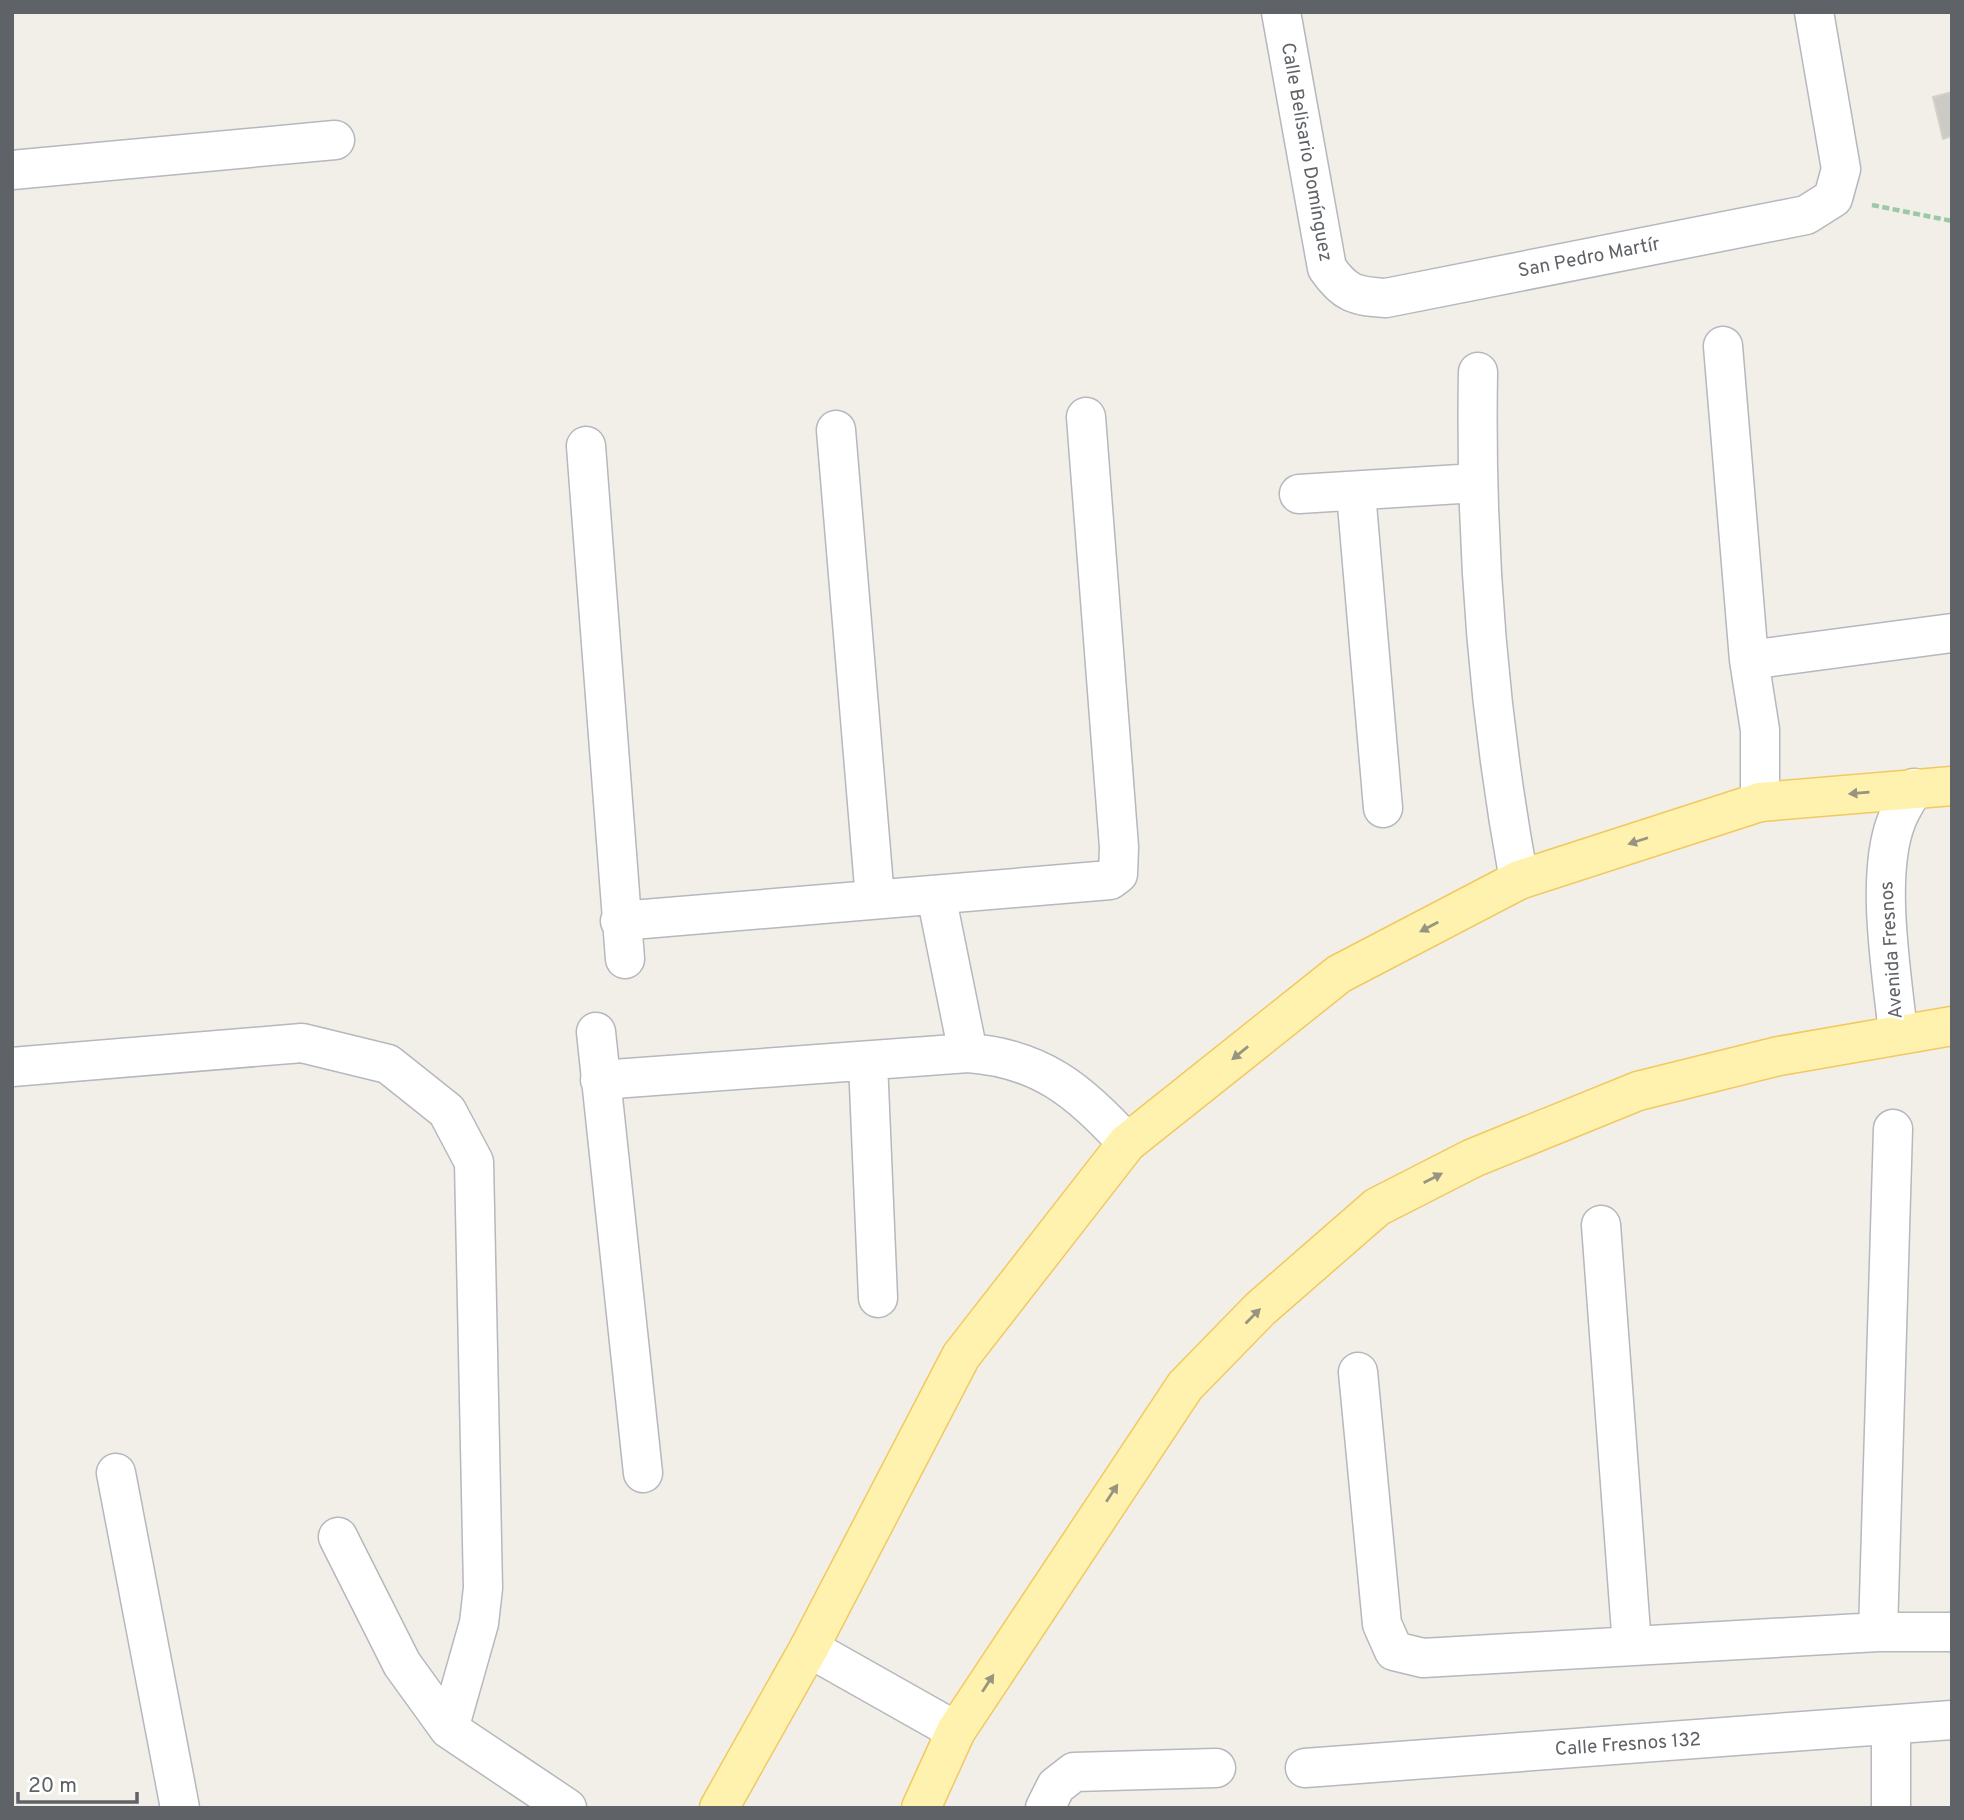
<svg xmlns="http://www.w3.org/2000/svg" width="1964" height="1820" viewBox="0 0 1964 1820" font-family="Overpass,sans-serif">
  <rect width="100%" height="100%" fill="#f1efe8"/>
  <path fill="#cccac5" stroke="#d6d1c6" stroke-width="2" d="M1952,92V136L1943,139L1933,97Z"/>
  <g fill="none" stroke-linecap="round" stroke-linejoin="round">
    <defs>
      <path id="minor" d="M1281,12L1327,268C1345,294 1355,296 1386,298L1806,215L1833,198L1841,169L1814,12
        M12,170L335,140
        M1723,346L1749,660L1760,730V802
        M1478,372C1475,541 1488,713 1519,880
        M836,430L875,899
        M586,446L625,959
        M1356,493L1383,808
        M1299,494L1476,483
        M1749,660L1952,633
        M936,895L968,1053
        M620,921L1110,880L1118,874L1119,847L1086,417
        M596,1032L643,1473
        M1898,1033C1892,974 1875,877 1896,822C1900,810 1908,799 1914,788
        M868,1062L878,1298
        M12,1067L302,1043L388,1064L447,1111L474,1162L483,1588L479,1623L449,1729
        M600,1080L968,1053C1040,1058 1080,1091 1127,1143
        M1601,1225L1632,1646
        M1358,1372L1382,1624L1394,1651L1423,1658L1878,1632H1952
        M116,1473L180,1808
        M338,1537L402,1664L449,1729L567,1808
        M1878,1632L1893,1129
        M809,1648L956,1731
        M1891,1726V1808
        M1305,1768L1952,1720
        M1045,1808L1056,1786L1074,1772L1216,1768"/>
      <path id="major" d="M719,1808L809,1648L961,1356L1127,1143L1339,974L1519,880L1760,802L1952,786
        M921,1808L956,1731L1185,1386L1260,1309L1377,1207L1473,1158L1638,1091L1779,1056L1952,1026"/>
    </defs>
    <use href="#minor" stroke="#b5b8bc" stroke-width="41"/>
    <use href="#major" stroke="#f2c960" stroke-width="41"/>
    <path stroke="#9cc7a9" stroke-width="4.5" stroke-dasharray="7 3.5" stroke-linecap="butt" d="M1872,205L1952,221"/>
    <use href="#minor" stroke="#fff" stroke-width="38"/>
    <use href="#major" stroke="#fff2af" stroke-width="38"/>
  </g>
  <defs><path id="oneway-solid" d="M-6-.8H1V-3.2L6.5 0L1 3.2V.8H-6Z" transform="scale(1.75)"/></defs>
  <g fill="#979581">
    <use href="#oneway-solid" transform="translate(1859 793) rotate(175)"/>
    <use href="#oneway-solid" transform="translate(1638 841) rotate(162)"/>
    <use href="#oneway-solid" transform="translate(1429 927) rotate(152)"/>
    <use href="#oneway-solid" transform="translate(1240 1053) rotate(141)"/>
    <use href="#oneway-solid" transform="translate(1433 1178) rotate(-27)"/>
    <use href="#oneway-solid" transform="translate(1253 1316) rotate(-45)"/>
    <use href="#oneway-solid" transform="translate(1112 1493) rotate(-57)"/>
    <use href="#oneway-solid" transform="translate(988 1683) rotate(-57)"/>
  </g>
  <g text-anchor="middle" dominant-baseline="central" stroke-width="5" stroke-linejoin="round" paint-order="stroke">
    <g font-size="19" fill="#5f6368" stroke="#fff">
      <text transform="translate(1306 152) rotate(80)">Calle Belisario Domínguez</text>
      <text transform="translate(1589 258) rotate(-11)">San Pedro Martír</text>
      <text transform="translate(1892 950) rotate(-94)">Avenida Fresnos</text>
      <text transform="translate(1628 1745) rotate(-4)">Calle Fresnos 132</text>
    </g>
  </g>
  <rect width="1964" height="1820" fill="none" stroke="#5f6368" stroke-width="28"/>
  <path d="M18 1792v10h119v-10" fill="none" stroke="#5f6368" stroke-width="3.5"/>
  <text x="28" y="1792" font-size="21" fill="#5f6368" stroke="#ffffff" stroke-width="5" paint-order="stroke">20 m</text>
</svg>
